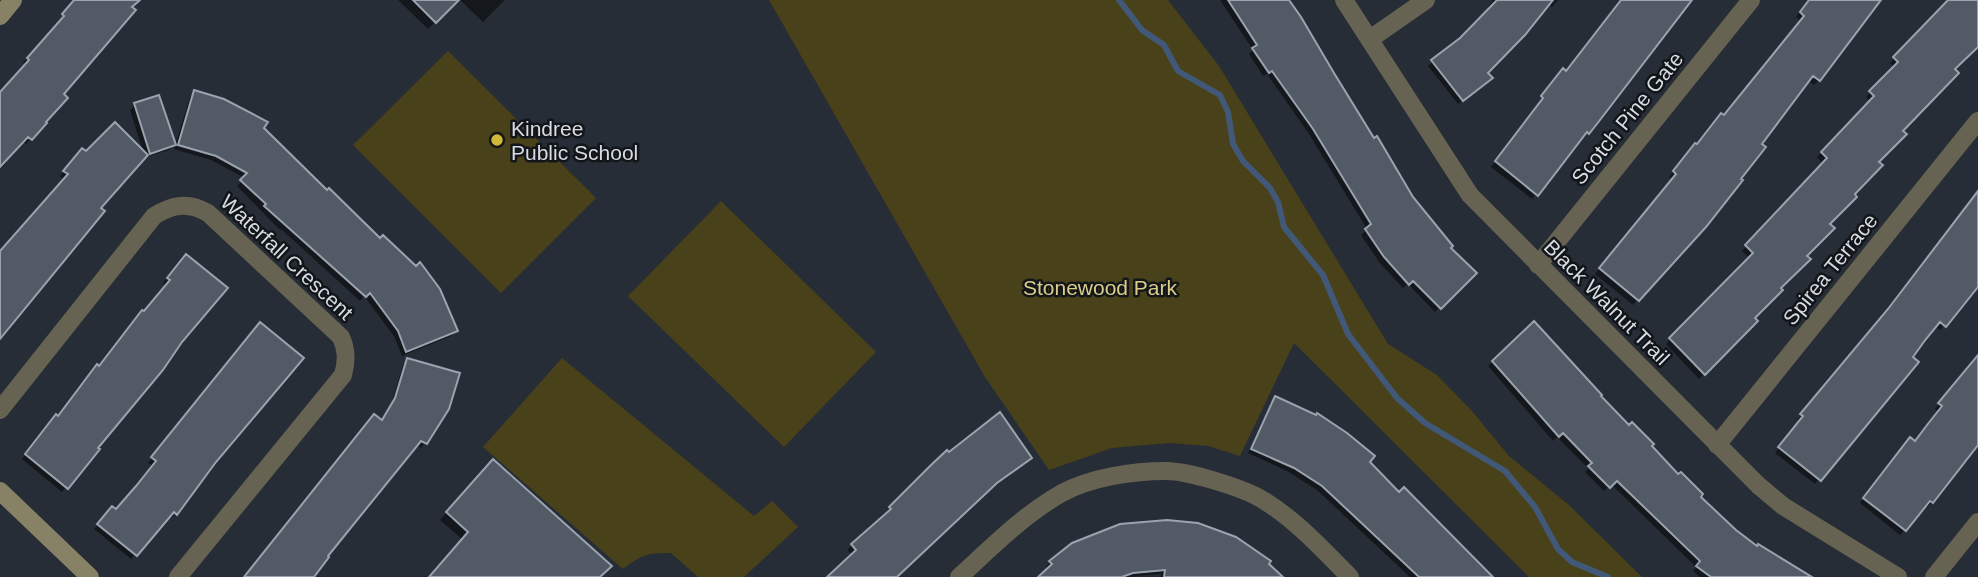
<svg xmlns="http://www.w3.org/2000/svg" width="1978" height="577" viewBox="0 0 1978 577" font-family="Arial,sans-serif">
  <rect width="100%" height="100%" fill="#262d36"/>
  <path fill="#494119" d="M769,0H1168L1219,66L1388,344L1437,375L1472,411L1509,456L1569,505L1642,577H1529L1294,343L1240,456L1208,446L1169,443L1112,448L1049,470L985,377Z
    M448,51L596,198L501,293L353,145Z
    M721,201L876,352L784,447L628,296Z
    M562,358L754,516L772,501L798,527L744,577H698L671,553C648,553 642,554 623,569L483,447Z"/>
  <path fill="#0007" d="M76,0H137L62,94L45,123L26,144L22,141L5,160L7,162L0,169V93L26,66L23,63Z
    M398,0H457L428,29Z
    M460,0H505L483,22Z
    M1220,0H1286L1411,198L1449,248L1474,273L1435,312L1408,284L1403,288L1379,262L1361,235L1367,229L1309,134L1267,74L1263,76L1249,54L1253,50Z
    M1493,0H1558L1552,7L1548,4L1486,73V83L1458,104L1428,66L1461,39L1490,9L1488,7Z
    M1630,0H1693L1532,199L1491,167L1559,75L1566,72Z
    M1810,0H1879L1819,80L1814,85L1808,80L1661,272L1633,305L1595,274L1673,180L1669,177L1691,150L1724,117L1801,21L1796,17Z
    M1951,0H1978V45L1953,69L1901,131L1729,350L1699,379L1666,344L1750,259L1742,251L1823,164L1817,157L1871,102L1866,97L1895,68L1890,63Z
    M195,92L262,128L456,331L451,336L402,356L394,336L364,296L360,301L281,229L280,230L237,186L245,178L211,160L174,149L190,97Z
    M135,105L174,145L169,150L146,157L98,208L0,340V252L64,180L60,176L78,155L144,154L130,110Z
    M1978,202V284L1940,330L1935,326L1815,484L1775,453L1799,422L1797,420Z
    M181,261L180,341L62,492L22,459L51,420L58,417L166,286L163,283Z
    M1534,323L1698,497L1756,548L1810,577H1700L1693,571L1696,567L1611,484L1604,491L1585,472L1595,461L1593,459L1586,466L1557,437L1553,441L1488,366Z
    M256,329L215,461L176,514L171,518L168,516L131,559L94,529L108,513L116,511L153,466L148,463Z
    M1978,356V443L1932,502L1927,507L1925,505L1900,535L1860,503L1905,444L1914,442L1939,412L1935,409Z
    M407,360L448,409L425,443L421,448L416,445L309,577H245L370,421H381L391,405L403,365Z
    M1275,398L1368,462L1399,495L1491,577H1410L1317,490L1289,472L1248,453L1271,403Z
    M931,468L990,487L896,577H832L853,555L847,550L887,514Z
    M486,469L598,577H431L463,540L440,520Z
    M1050,562L1267,564L1281,577H1161V574L1127,577H1041L1048,570L1046,567Z"/>
  <g fill="none" stroke-linecap="round" stroke-linejoin="round">
    <path stroke="#415878" stroke-width="6" d="M1119,0L1142,30L1164,45L1178,71L1220,95L1228,112L1233,144L1243,161L1270,188L1278,202L1284,227L1323,275L1348,334L1397,398L1425,423L1505,471L1535,507L1558,549L1572,562L1608,577"/>
  </g>
  <path fill="#525a65" stroke="#9aa3af" stroke-width="2" d="M74,0H140L132,7L136,10L64,94L68,98L46,122L47,123L32,140L28,137L0,167V92L29,60L27,58L64,16L62,14Z
    M413,0H459L436,23Z
    M1228,0H1289L1301,17L1334,73L1374,138L1377,136L1413,197L1453,246L1451,248L1477,273L1441,309L1413,281L1409,285L1384,257L1365,229L1371,224L1313,129L1272,71L1269,73L1252,48L1257,45Z
    M1497,0H1553L1525,35L1488,73L1493,78L1463,101L1431,60L1460,38Z
    M1621,0H1692L1600,120L1589,134L1587,132L1538,196L1495,161L1543,98L1541,96L1563,68L1566,71Z
    M1809,0H1881L1820,81L1813,76L1762,144L1766,147L1741,179L1743,180L1706,227L1639,301L1599,268L1676,174L1673,171L1695,143L1697,144L1721,113L1724,115L1804,16L1800,12Z
    M1948,0H1978V47L1955,69L1959,73L1903,131L1907,134L1879,162L1883,165L1855,194L1857,197L1830,224L1835,228L1807,256L1811,259L1781,288L1783,290L1755,318L1758,321L1705,375L1669,338L1753,253L1745,245L1827,158L1821,152L1874,96L1869,91L1898,62L1893,57Z
    M194,90L224,99L268,122L264,128L327,190L329,188L380,238L383,235L416,266L420,262L440,289L458,331L406,352L398,331L370,293L366,297L264,206L266,204L240,180L247,173L216,156L178,145Z
    M159,95L176,145L150,154L134,103Z
    M115,122L148,155L101,208L105,211L0,339V251L68,174L63,171L82,148L86,151Z
    M1978,191V287L1946,327L1940,322L1926,339L1913,357L1919,362L1821,481L1778,447L1803,416L1800,414L1888,309Z
    M186,254L228,288L182,342L163,370L98,448L100,449L68,489L25,454L56,414L58,416L97,364L99,366L142,310L144,311L170,280L167,278Z
    M1534,321L1602,395L1601,396L1629,425L1632,422L1654,444L1652,446L1678,474L1681,472L1703,494L1701,497L1736,530L1757,546L1758,544L1812,577H1711L1696,566L1700,561L1617,481L1610,488L1588,466L1592,463L1563,433L1559,437L1492,361Z
    M260,322L304,358L216,462L177,515L174,512L137,556L97,524L112,506L116,509L136,486L156,461L151,457Z
    M1978,355V445L1933,503L1930,501L1906,531L1863,498L1910,437L1915,441L1927,425L1942,406L1938,403Z
    M407,358L460,373L449,409L427,444L421,441L328,556L329,557L314,577H244L374,414L382,420L395,398Z
    M1275,396L1316,415L1317,413L1347,433L1375,456L1370,462L1399,492L1404,487L1493,577H1419L1322,486L1294,468L1251,449Z
    M1000,412L1032,458L997,483L897,577H827L856,550L851,544L891,509L889,507L930,466L947,450L949,452Z
    M493,459L612,566L600,577H429L468,532L446,512Z
    M1167,520L1198,523L1236,537L1271,561L1269,564L1283,577H1164L1165,570L1133,573L1122,577H1038L1052,564L1049,561L1072,543L1120,524Z"/>
  <g fill="none" stroke-linecap="round" stroke-linejoin="round">
    <path stroke="#676352" stroke-width="18" d="M1344,0L1470,195L1758,485L1783,506L1898,577
      M1370,39L1426,0
      M1538,265L1751,0
      M0,410L154,216C173,204 189,202 208,213L341,337C347,350 347,361 343,375L178,577
      M1717,445L1978,121
      M959,577C992,547 1023,515 1062,493C1092,477 1133,471 1166,471C1188,471 1244,488 1263,500C1296,520 1322,549 1350,577
      M1934,577L1978,522"/>
    <path stroke="#878266" stroke-width="18" d="M0,16L13,0
      M0,491L90,577"/>
  </g>
  <circle fill="#cfb837" stroke="#121519" stroke-width="2.5" cx="497" cy="140" r="7"/>
  <g text-anchor="middle" dominant-baseline="central" stroke-width="5" stroke-linejoin="round" paint-order="stroke">
    <g font-size="21" fill="#d7dbe2" stroke="#121519">
      <text transform="translate(1627 118) rotate(-51)">Scotch Pine Gate</text>
      <text transform="translate(287 257) rotate(43)">Waterfall Crescent</text>
      <text transform="translate(1830 269) rotate(-51)">Spirea Terrace</text>
      <text transform="translate(1607 302) rotate(45)">Black Walnut Trail</text>
    </g>
    <g font-size="21" fill="#d7dbe2" stroke="#121519" text-anchor="start">
      <text x="511" y="128">Kindree<tspan x="511" dy="24">Public School</tspan></text>
    </g>
    <g font-size="21" fill="#dbcd88" stroke="#121519">
      <text x="1100" y="287">Stonewood Park</text>
    </g>
  </g>
</svg>
